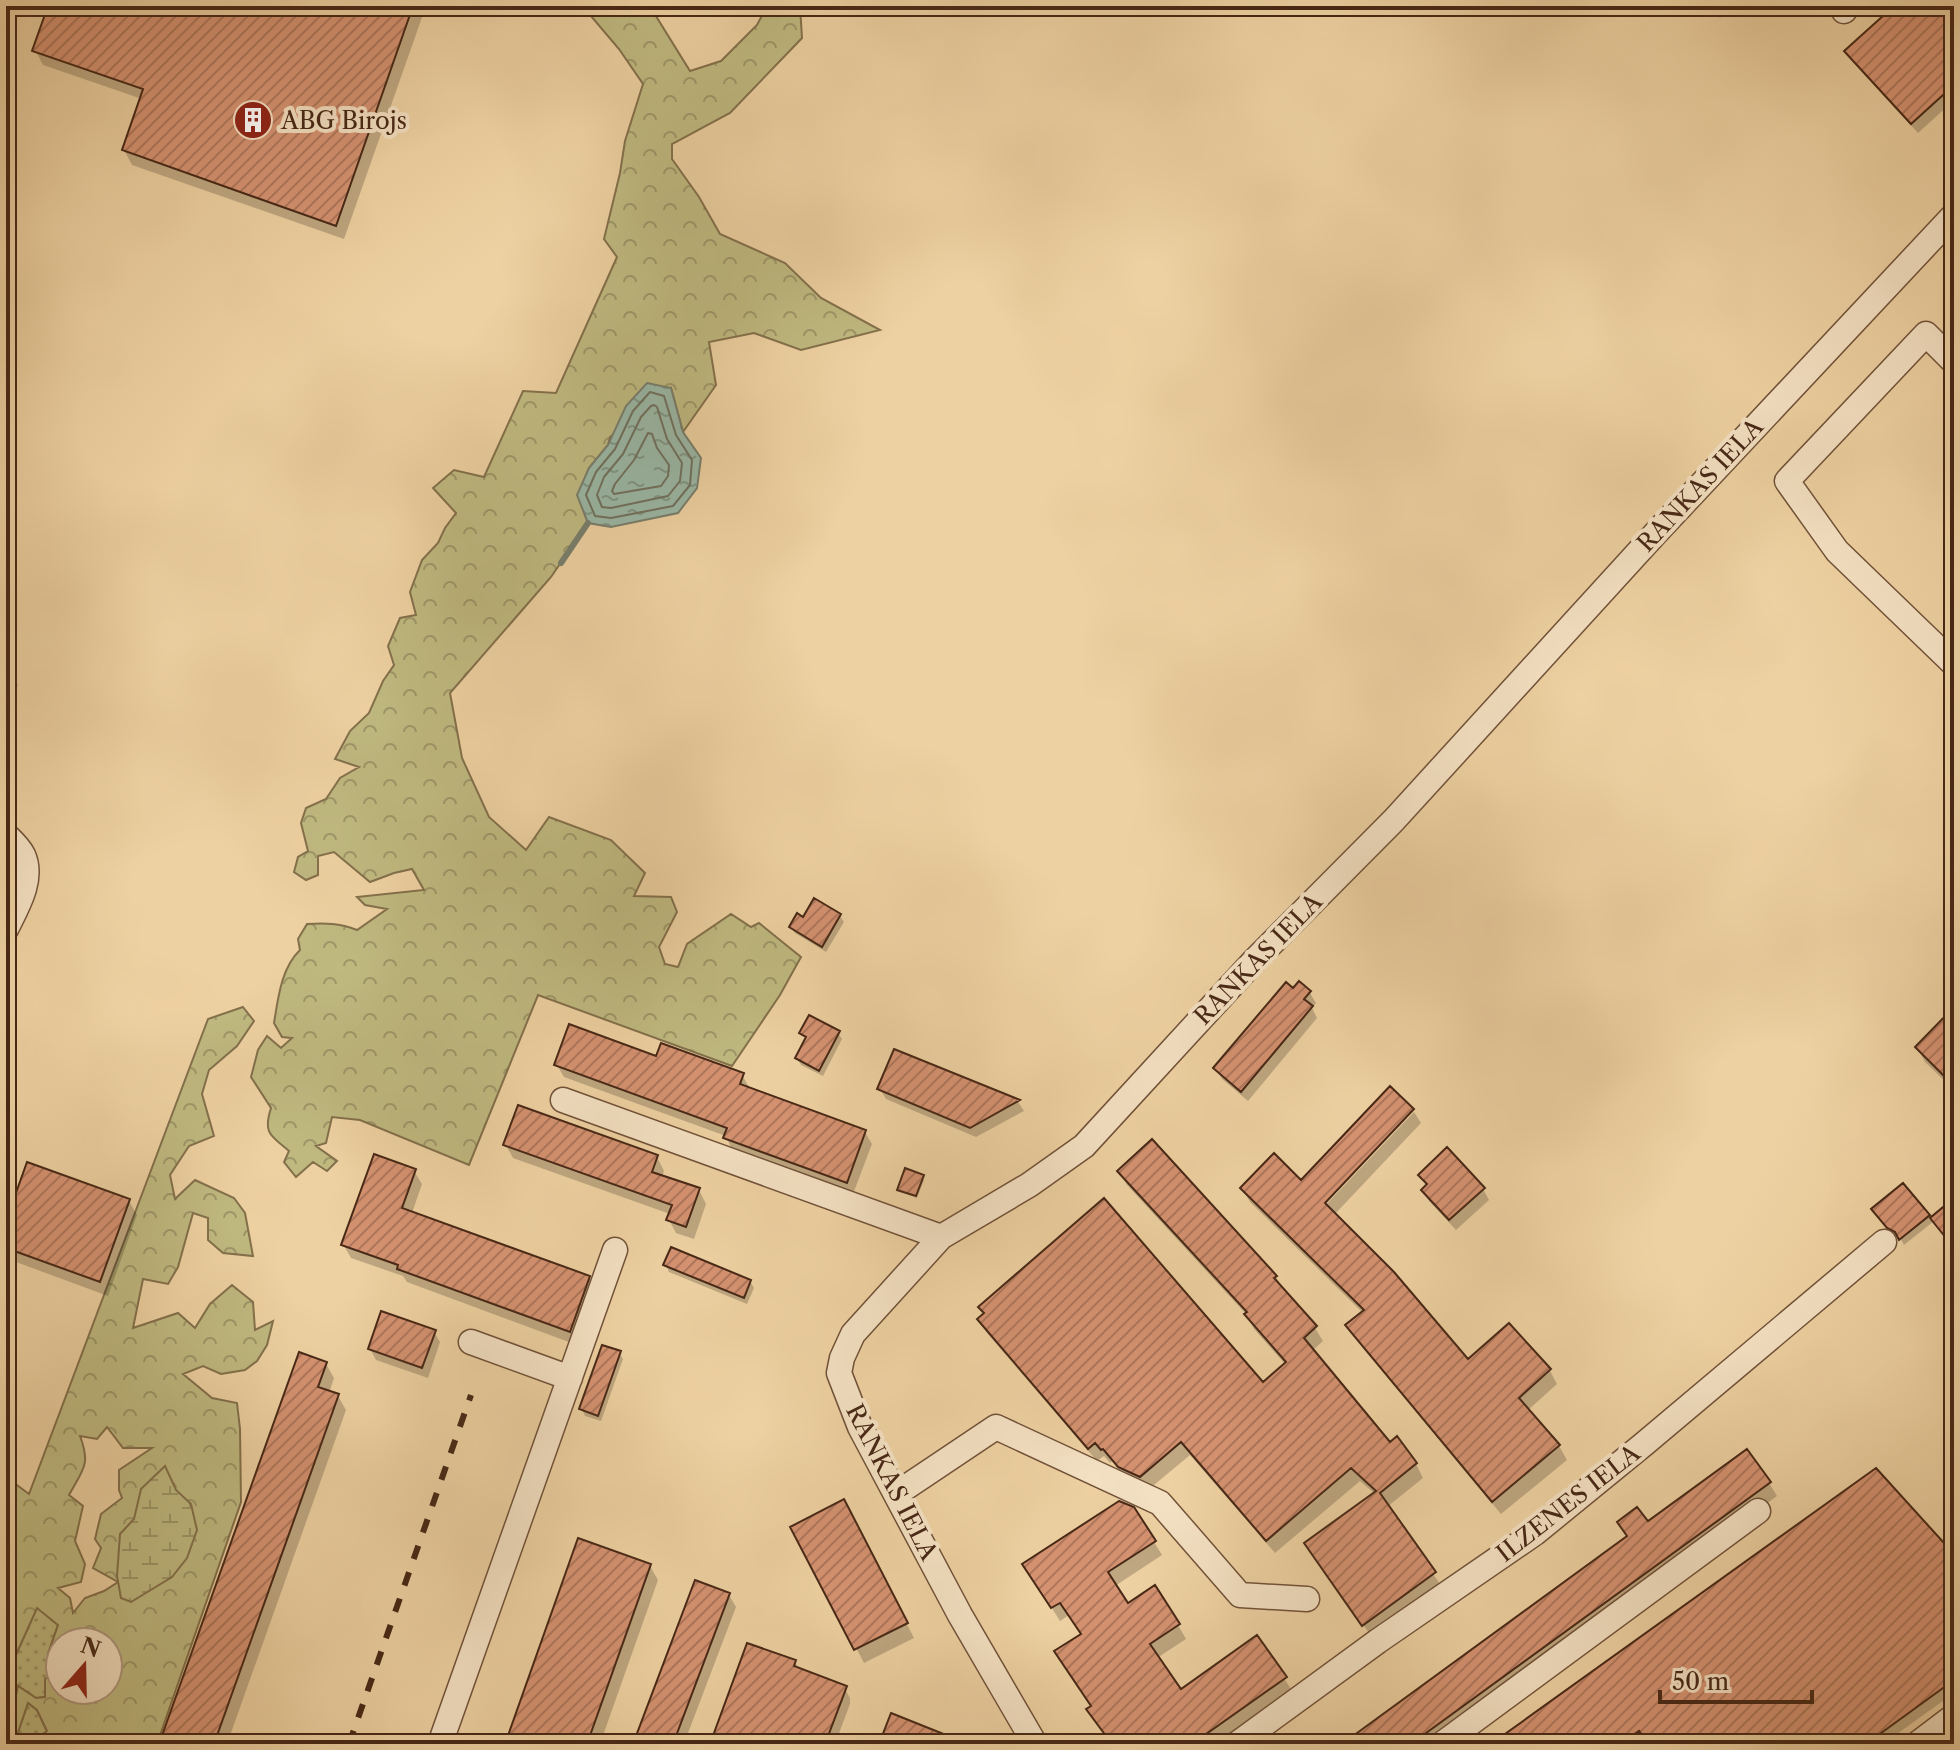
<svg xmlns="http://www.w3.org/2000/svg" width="1960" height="1750" viewBox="0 0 1960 1750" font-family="'Libre Caslon Text',serif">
  <defs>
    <pattern id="grass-dots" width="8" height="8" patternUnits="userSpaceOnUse" patternTransform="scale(2)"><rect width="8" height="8" fill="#bfb980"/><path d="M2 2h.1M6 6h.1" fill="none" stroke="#9d9668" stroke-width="1.8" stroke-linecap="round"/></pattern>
    <pattern id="forest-crowns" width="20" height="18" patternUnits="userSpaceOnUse" patternTransform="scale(2)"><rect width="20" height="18" fill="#bfb980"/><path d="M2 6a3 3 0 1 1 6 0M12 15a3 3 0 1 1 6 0" fill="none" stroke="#9d9668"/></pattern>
    <pattern id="wetland-marsh" width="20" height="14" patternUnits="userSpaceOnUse" patternTransform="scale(2)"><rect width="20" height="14" fill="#bfb980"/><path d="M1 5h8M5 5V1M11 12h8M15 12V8" fill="none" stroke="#9d9668"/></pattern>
    <pattern id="water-ripples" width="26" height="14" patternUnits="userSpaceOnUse" patternTransform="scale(2)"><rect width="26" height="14" fill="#99b7a6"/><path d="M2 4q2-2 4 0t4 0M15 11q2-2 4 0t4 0" fill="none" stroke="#7f9586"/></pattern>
    <pattern id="building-hatch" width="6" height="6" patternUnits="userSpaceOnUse" patternTransform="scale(2)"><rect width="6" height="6" fill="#d59271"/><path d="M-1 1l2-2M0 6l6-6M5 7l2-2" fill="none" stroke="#af775c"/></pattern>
  </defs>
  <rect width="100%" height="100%" fill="#eed1a2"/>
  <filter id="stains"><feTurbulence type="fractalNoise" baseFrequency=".0025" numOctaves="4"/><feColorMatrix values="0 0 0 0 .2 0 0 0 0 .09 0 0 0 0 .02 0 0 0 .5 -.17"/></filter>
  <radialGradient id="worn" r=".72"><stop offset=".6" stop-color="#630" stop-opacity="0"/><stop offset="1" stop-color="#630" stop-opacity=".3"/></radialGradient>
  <path fill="url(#grass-dots)" stroke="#83704b" stroke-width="2" d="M37,1607L58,1625L48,1654L60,1663V1670L46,1679L45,1697L36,1698L18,1686L6,1743V1656L15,1657Z
    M28,1703L37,1710L47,1731L37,1739L38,1744H14Z"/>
  <path fill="url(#forest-crowns)" stroke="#83704b" stroke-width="2" fill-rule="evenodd" d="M586,6H645L654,13L690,71L721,61L757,25L767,6H800L802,38L730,113L672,144V159L699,197L720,234L785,263L821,298L880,330L801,350L754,333L709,342L716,385L683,432L671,388L610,437L608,445L589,468L578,495L588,523L551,577L450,693L462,758L489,817L526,850L549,817L611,840L645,873L634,896L671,897L677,912L659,947L665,964L678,967L687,944L731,914L751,927L759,923L801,957L780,995L732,1066L538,995L469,1165L360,1120L332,1117L326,1143L316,1146L337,1161L327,1171L313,1162L296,1177L284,1162L289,1151C270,1135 263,1133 271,1108L251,1077L258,1050L267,1036L281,1048L292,1038L282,1037L274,1023C278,999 281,968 300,950L298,939L307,924C326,923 339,923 357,930L387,909L365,905L357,897L424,890L412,869L394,873L370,882L334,852L318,856V875L306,880L294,872L298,857L308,851L301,823L306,808L326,799L340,778L359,767L335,759L350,731L369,713L383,681L394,665L388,646L400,618L416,615L410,592L422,560L438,543L445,528L456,513L433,488L454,470L484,477L523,391L556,393L617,257L604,239L620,173L625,141L643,84L619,49L585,9Z
    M243,1007L254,1021L237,1046L209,1070L202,1094L214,1136L189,1146L170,1175L175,1199L195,1180L234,1198L245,1213L253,1256L223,1253L208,1240V1218L193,1213L178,1267L168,1284L143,1279L133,1328L178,1313L195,1328L210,1304L232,1285L253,1302L255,1330L273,1321L267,1345L257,1361L245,1370L221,1374L203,1366L183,1374L212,1398L237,1403L240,1429L241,1502L157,1744H38L36,1739L47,1731L37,1710L28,1703L14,1744H6L18,1686L36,1698L45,1697V1679L60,1670V1690H108V1642H60V1663L48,1654L58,1625L37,1608L15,1657L6,1656V1477L29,1494L208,1019ZM107,1427L123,1448H152L119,1470V1490L122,1498L101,1514L95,1539L101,1548L93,1568L118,1582L104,1591L85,1598L73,1613L70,1598L58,1588L81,1582L85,1564L75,1541L83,1506L69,1495C83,1469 91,1465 80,1436L97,1439Z"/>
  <path fill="url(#wetland-marsh)" stroke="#83704b" stroke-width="2" d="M165,1466L176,1490L191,1504L197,1530L187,1558L172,1577L131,1602L121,1598L117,1576L120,1534L134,1519L141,1489Z"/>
  <path fill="url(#water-ripples)" stroke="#787e6c" stroke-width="2" d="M647,383L671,388L683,432L701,458L697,488L678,513L611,527L588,523L577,495L589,468L608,445L626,406Z"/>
  <path fill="#0003" d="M50,6H426L344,239L132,165L124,150L142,99L43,65L35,50Z
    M1707,6H1731L1720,18Z
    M1894,6H1954V93L1948,100L1950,104L1918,133L1853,62L1847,52L1892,10L1891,9Z
    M6,670L11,672L18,685L6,713Z
    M840,916L844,922L826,952L795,933L791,927L804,919Z
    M1300,984L1310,993L1316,1003L1312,1008L1317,1018L1248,1101L1222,1079L1216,1068Z
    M1954,1016V1090L1925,1062L1917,1047Z
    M802,1033H838L842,1039L823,1076L801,1065L797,1058L806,1041Z
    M895,1051L1018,1102L1024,1111L976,1137L886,1099L880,1089Z
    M658,1058L742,1075L749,1087L748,1090L865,1132L872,1144L853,1194L732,1150L726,1136L564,1077L557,1065Z
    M6,1076L9,1077L15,1087L6,1107Z
    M1390,1088L1413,1110H1410L1316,1209L1319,1212L1414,1112L1421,1123L1334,1215L1468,1362L1509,1325L1550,1371L1557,1384L1527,1411L1559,1446L1567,1460L1501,1514L1356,1339L1348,1326L1363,1313L1250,1202L1242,1188L1301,1183Z
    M1151,1142L1276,1277L1284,1290L1315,1328L1323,1341L1312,1351L1390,1444L1416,1464L1423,1478L1387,1507L1442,1587L1369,1633L1315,1555L1375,1494L1360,1481L1275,1553L1190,1455L1148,1490L1128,1481L1112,1461L1110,1463L1104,1456L1097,1461L987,1333L979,1320L985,1315L980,1307L1262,1385L1286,1365L1254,1329L1246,1314L1127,1185L1119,1171Z
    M506,1145L657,1157L664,1171L662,1177L699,1190L706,1204L694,1239L676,1233L669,1220L670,1214L513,1158Z
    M414,1171L422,1184L412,1213L589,1278L596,1291L577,1345L407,1282L403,1276L351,1258L343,1244Z
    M1420,1175L1483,1189L1489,1200L1456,1230L1429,1201L1423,1190L1427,1187Z
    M922,1177L924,1180L917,1198L901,1192L899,1190Z
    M129,1201L137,1215L108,1296L8,1259L6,1256V1227Z
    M1954,1201V1243L1934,1221L1904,1245L1900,1238L1892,1234L1877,1216H1928L1930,1220Z
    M666,1265L750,1281L754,1288L747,1304L669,1272Z
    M434,1332L440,1342L428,1378L376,1360L370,1349Z
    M619,1353L623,1359L601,1421L585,1416L582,1409Z
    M326,1364L334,1378L329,1393L338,1396L346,1410L227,1744H161Z
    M1769,1483L1777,1496L1436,1744H1345L1647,1524Z
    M851,1515L914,1638L864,1663L793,1527Z
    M1154,1542L1162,1555L1115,1586L1128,1606L1154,1588L1178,1625L1186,1639L1157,1658L1181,1692L1257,1638L1293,1692L1219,1744H1112L1097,1724L1092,1707L1083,1635L1069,1615L1060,1621L1033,1578Z
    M1954,1557V1693L1883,1744H1649L1645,1738L1638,1744H1494Z
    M650,1566L658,1580L600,1744H507Z
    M729,1595L736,1607L685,1741L693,1744H635Z
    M795,1662L799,1670L844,1687L850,1698V1704L835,1744H737Z"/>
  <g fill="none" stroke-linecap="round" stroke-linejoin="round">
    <path stroke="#70705e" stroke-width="2" d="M650,392L664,396L676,435L692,460L690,485L673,506L611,518L595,516L586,495L596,472L615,449L633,411Z
      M654,405L657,407L667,439L682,463L680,481L668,496L611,508L602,507L597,495L604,477L623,454L641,417L651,406Z
      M648,433L652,434L657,448L669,465L668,476L661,486L614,494L612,491L615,484L634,460Z"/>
    <path stroke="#787e6c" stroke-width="6" d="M561,563L588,523"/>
  </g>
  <path fill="url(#building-hatch)" stroke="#472816" stroke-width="2" d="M48,6H413L336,226L122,150L143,89L32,51Z
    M1894,6H1954V85L1911,124L1844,51Z
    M814,898L841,914L822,947L789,927L797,913L803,917Z
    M1299,981L1311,991L1304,999L1313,1006L1241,1092L1213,1068L1286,982L1293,988Z
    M1954,1007V1086L1915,1047Z
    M809,1015L840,1031L819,1071L795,1058L806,1037L799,1033Z
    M569,1024L656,1056L661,1043L744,1073L740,1084L866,1130L847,1183L723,1138L727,1128L554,1065Z
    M894,1049L1020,1100L970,1128L877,1089Z
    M1390,1086L1414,1109L1325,1203L1394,1272L1468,1359L1509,1323L1551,1369L1519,1398L1560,1445L1492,1502L1345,1325L1364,1310L1240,1188L1274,1153L1301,1180Z
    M518,1105L658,1155L652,1172L700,1188L686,1227L666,1220L672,1205L503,1145Z
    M1152,1139L1277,1276L1274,1278L1317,1326L1304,1338L1390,1442L1397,1436L1417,1463L1380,1493L1436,1572L1362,1626L1304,1543L1376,1491L1351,1468L1266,1541L1181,1442L1140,1477L1118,1467L1103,1449L1101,1450L1095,1443L1088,1449L977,1319L984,1313L978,1307L1104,1198L1263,1382L1286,1362L1244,1314L1247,1312L1117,1171Z
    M1447,1147L1485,1188L1449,1220L1421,1190L1427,1184L1418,1175Z
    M374,1154L416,1169L402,1208L590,1276L570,1332L397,1269L398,1265L341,1245Z
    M27,1162L130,1199L100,1282L6,1248V1221Z
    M905,1168L924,1175L916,1196L897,1190Z
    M1903,1183L1930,1215L1899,1240L1895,1232L1887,1228L1871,1209Z
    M1954,1198V1248L1930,1218Z
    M671,1247L751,1280L744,1298L663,1265Z
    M381,1311L436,1330L422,1368L368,1349Z
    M602,1345L621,1351L598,1416L579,1409Z
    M299,1352L327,1362L318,1387L339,1394L214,1744H159Z
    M1747,1449L1771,1482L1411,1744H1342L1627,1536L1617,1522L1637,1507L1648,1521Z
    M1876,1468L1954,1554V1680L1866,1744H1648L1639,1731L1620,1744H1491Z
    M844,1499L908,1623L854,1650L790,1527Z
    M1119,1501L1134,1507L1156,1541L1108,1572L1128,1603L1155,1585L1180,1624L1150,1644L1181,1689L1257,1635L1287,1677L1192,1744H1112L1086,1709L1091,1706L1054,1651L1081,1634L1060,1603L1051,1608L1022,1564Z
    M578,1538L651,1564L587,1744H505Z
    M695,1580L730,1593L673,1744H633Z
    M747,1643L796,1660L794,1666L847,1686L825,1744H710Z
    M891,1713L966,1743V1744H879Z"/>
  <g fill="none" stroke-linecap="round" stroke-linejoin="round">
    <defs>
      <path id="minor" d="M1841,6L1844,11L1848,6
        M1954,362L1926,334L1787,481L1837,551L1954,664
        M6,835C12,841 19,847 23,855C34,879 17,907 6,929
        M563,1100L941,1237
        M471,1342L570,1378
        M896,1494L996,1427L1160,1503L1240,1595L1307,1599
        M440,1744L615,1250
        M1035,1744L960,1615L860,1427L839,1373L842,1358L853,1334L941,1237L1029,1185L1084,1146L1254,961L1394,820L1654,535L1954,215
        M1237,1744L1378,1641L1535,1533L1644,1444L1884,1242
        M1442,1744L1758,1511
        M1917,1744L1954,1716"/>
    </defs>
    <use href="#minor" stroke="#715239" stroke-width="27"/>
    <use href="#minor" stroke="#f4e1c3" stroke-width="24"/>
    <path stroke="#472816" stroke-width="6" stroke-dasharray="14 14" stroke-linecap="butt" d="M349,1744L471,1395
      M1644,1744L1647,1742"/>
  </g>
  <defs>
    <symbol id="building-disc" viewBox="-11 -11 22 22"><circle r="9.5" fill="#8f2418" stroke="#f4e1c3"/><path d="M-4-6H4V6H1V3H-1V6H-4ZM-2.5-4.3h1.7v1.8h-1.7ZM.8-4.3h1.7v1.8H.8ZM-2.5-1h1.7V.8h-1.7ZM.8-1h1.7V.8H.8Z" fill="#fff"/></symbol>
  </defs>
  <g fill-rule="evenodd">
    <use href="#building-disc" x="231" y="98" width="44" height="44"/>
  </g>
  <g text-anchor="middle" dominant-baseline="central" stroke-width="8" stroke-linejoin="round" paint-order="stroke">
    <g font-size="24" fill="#472816" stroke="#f4e1c3" text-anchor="start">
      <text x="281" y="120">ABG Birojs</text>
    </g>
    <g font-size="24" fill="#472816" stroke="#f4e1c3">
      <text transform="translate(1700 485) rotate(-47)">RANKAS IELA</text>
      <text transform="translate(1258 959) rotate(-46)">RANKAS IELA</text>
      <text transform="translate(892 1482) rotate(63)">RANKAS IELA</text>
      <text transform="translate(1568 1503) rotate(-38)">ILZENES IELA</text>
    </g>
  </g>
  <rect width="1960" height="1750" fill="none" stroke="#eed1a2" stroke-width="32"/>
  <rect x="8" y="8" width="1944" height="1734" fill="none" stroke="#472816" stroke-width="4"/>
  <rect x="16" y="16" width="1928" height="1718" fill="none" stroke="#472816" stroke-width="2"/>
  <g transform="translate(84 1666) rotate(20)"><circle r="38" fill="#f4e1c3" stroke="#af977e" stroke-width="2"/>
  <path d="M0-6L14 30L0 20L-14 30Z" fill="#8f2418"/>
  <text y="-12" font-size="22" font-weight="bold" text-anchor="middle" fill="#472816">N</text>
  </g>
  <path d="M1660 1690v12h152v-12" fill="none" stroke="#472816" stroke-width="4"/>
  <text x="1672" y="1690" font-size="24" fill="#472816" stroke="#f4e1c3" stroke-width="6" paint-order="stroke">50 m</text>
  <rect width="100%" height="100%" filter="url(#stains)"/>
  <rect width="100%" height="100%" fill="url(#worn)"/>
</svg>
